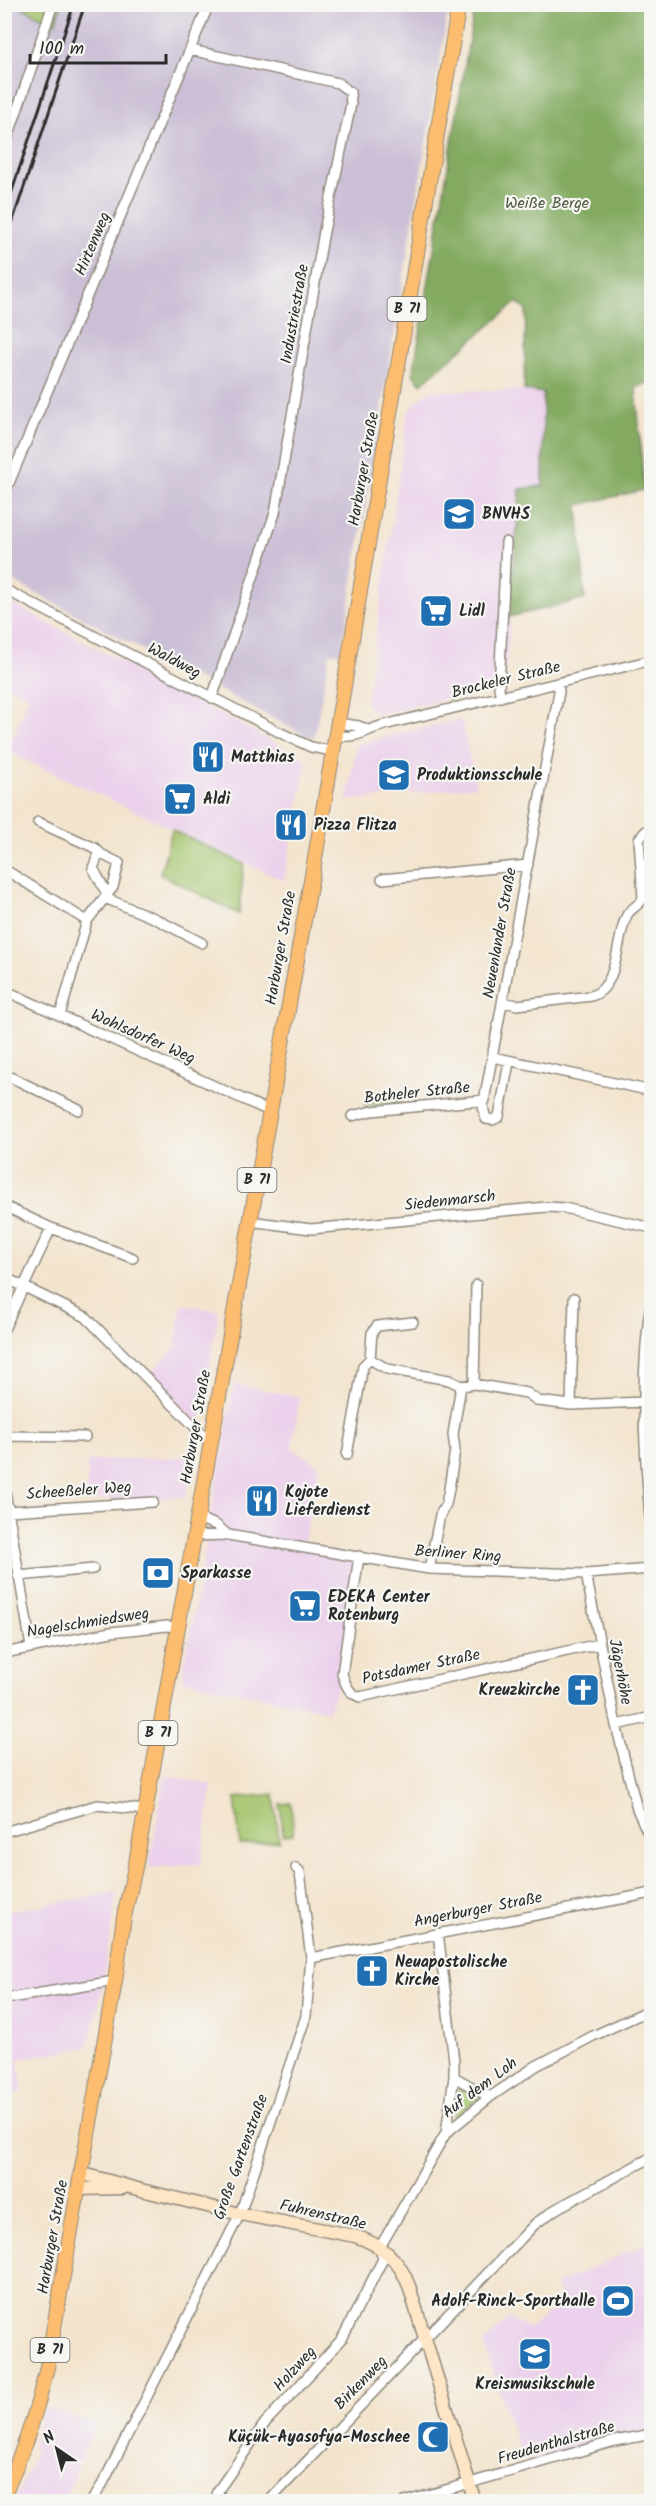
<svg xmlns="http://www.w3.org/2000/svg" width="656" height="2506" viewBox="0 0 656 2506" font-family="Kalam,sans-serif">
  <rect width="100%" height="100%" fill="#f6f6f2"/>
  <filter id="ink" filterUnits="userSpaceOnUse"><feTurbulence type="fractalNoise" baseFrequency=".0167" numOctaves="2"/><feDisplacementMap in="SourceGraphic" scale="12" xChannelSelector="R" yChannelSelector="G"/><feConvolveMatrix kernelMatrix="1 2 1 2 8 2 1 2 1" color-interpolation-filters="sRGB"/></filter>
  <filter id="wash" filterUnits="userSpaceOnUse"><feTurbulence type="fractalNoise" baseFrequency=".008" numOctaves="4" result="noise"/><feDisplacementMap in="SourceGraphic" scale="24" xChannelSelector="R" yChannelSelector="G"/><feGaussianBlur stdDeviation="1.35" result="paint"/><feColorMatrix in="noise" values="0 0 0 0 0 0 0 0 0 0 0 0 0 0 0 0 0 1.4 0 .05"/><feComposite in="paint" operator="in"/></filter>
  <g filter="url(#wash)">
    <rect width="100%" height="100%" fill="#f3e4ce"/>
    <path fill="#ebd1eb" d="M524,390L543,392V486L520,489L505,685L376,715L366,704L408,413L417,401L430,391Z
      M5,600L307,760L284,881L8,752L29,696L5,684Z
      M461,719L476,786L347,801L357,744Z
      M182,1304L219,1311L199,1428L150,1374L175,1348Z
      M234,1384L300,1397L292,1448L319,1465L303,1546L359,1556L342,1674L328,1711L182,1680Z
      M194,1456L186,1497L86,1500L88,1461Z
      M165,1775L212,1785L201,1864L149,1868Z
      M117,1892L100,1999L88,2047L18,2059L23,2092L5,2094L4,1912Z
      M651,2241V2431L613,2437L523,2462L483,2343L510,2318L527,2329L564,2303L555,2285Z
      M44,2408L96,2424L65,2498L70,2501H15L36,2451L32,2447Z"/>
    <path fill="#cbbfd5" d="M61,4L449,5L341,653H330L314,737L306,736L5,577L4,5H18L55,23Z"/>
    <path fill="#a4c56d" stroke="#68784c" stroke-width="1.5" d="M18,5H61L55,24Z
      M172,830L244,864L239,914L160,874Z
      M404,1092L402,1102L365,1106L367,1096Z
      M274,1794L279,1841L240,1845L235,1798Z
      M291,1803L294,1834L283,1835L280,1804Z
      M465,2088L479,2098L453,2119L456,2093L460,2088Z"/>
    <path fill="#83aa60" stroke="#576a46" stroke-width="1.5" d="M475,5H651L652,381L636,388L644,490L578,505L585,599L509,617L520,489L543,486V393L524,390L526,310L517,302L421,384L413,374Z"/>
  </g>
  <g filter="url(#ink)">
    <g fill="none" stroke-linecap="round" stroke-linejoin="round">
      <defs>
        <path id="street" d="M191,50L338,83L350,92L351,104L324,231L275,513L212,698
          M4,149L53,4
          M4,495L209,4
          M651,551L652,547
          M4,589L281,733L311,747L333,751
          M501,697L499,688L506,542
          M337,723L359,726L368,730
          M335,736C361,738 362,731 384,725L652,660
          M38,822L95,848L101,854
          M4,869L87,921
          M382,879L528,865
          M105,898L156,919L202,943
          M4,990L269,1111
          M503,1002L517,1005L591,996C620,988 616,935 627,915C631,908 640,905 643,898L639,839L646,831
          M60,1016L87,921L113,887L119,863L101,854L97,858L93,868L107,894
          M493,1057L652,1091
          M509,1062L499,1117L493,1120L486,1119L483,1107L559,692L558,683
          M4,1074L79,1110
          M352,1116L372,1111L485,1100
          M4,1206L51,1228L133,1258
          M249,1221L311,1229L547,1207L564,1208L652,1228
          M4,1277L86,1317L210,1442
          M652,1296C638,1377 645,1461 652,1542
          M4,1329L51,1228
          M370,1359L372,1333L377,1326L413,1322
          M474,1384L476,1285
          M571,1405L574,1298
          M4,1436L85,1437
          M347,1455L363,1366L370,1359L387,1369L449,1380L461,1386
          M4,1485L31,1647
          M8,1511L153,1502
          M197,1518L216,1525L228,1535
          M193,1536L228,1535L429,1569L586,1574L652,1569
          M359,1556L342,1674C346,1685 348,1693 360,1697L599,1644
          M429,1569L440,1515L446,1504L449,1489L455,1450L453,1434L461,1386L474,1384L527,1393L538,1401L571,1405L644,1402
          M586,1574L616,1725L637,1809L652,1842
          M18,1576L93,1569
          M4,1653L111,1632L167,1626L177,1627
          M616,1725L652,1717
          M4,1832L97,1805L145,1810
          M438,1933L454,2061V2077L446,2133
          M311,1958L652,1893
          M4,1999L115,1981
          M454,2077L490,2097
          M91,2502L102,2485L240,2214L306,2016L311,1958L300,1872L296,1868
          M224,2502L217,2492L265,2423L342,2339L383,2259L380,2247L446,2133L490,2097L536,2066L593,2036L652,2009
          M268,2502L535,2224L556,2209L652,2157
          M404,2502L615,2441L652,2434"/>
        <path id="secondary" d="M80,2173L141,2190L240,2214L355,2236C382,2245 399,2259 409,2286L475,2502
          M78,2189L123,2188"/>
        <path id="primary" d="M4,2494C23,2453 37,2411 47,2367L115,1981L124,1917L136,1863L314,864L459,4"/>
      </defs>
      <use href="#street" stroke="#8f887c" stroke-width="12"/>
      <use href="#secondary" stroke="#8f887c" stroke-width="15"/>
      <use href="#primary" stroke="#8f887c" stroke-width="16"/>
      <use href="#street" stroke="#fff" stroke-width="9"/>
      <use href="#secondary" stroke="#fee5c5" stroke-width="12"/>
      <use href="#primary" stroke="#fcbd6f" stroke-width="14"/>
      <path stroke="#2b2b2b" stroke-width="3" d="M4,215L74,4
        M4,247L85,4"/>
    </g>
  </g>
  <defs>
    <symbol id="school-square" viewBox="-11 -11 22 22"><rect x="-9" y="-9" width="18" height="18" rx="4" fill="#1f6fb2" stroke="#f6f6f2"/><path d="M0-5L7-2L0 1L-7-2ZM-4 1L0 2.5L4 1V4Q0 6-4 4Z" fill="#fff"/></symbol>
    <symbol id="supermarket-square" viewBox="-11 -11 22 22"><rect x="-9" y="-9" width="18" height="18" rx="4" fill="#1f6fb2" stroke="#f6f6f2"/><path d="M-6-5.5h2.5l.6 2H6L4.5 2H-2.5L-4.4-4H-6ZM-1.5 3.2a1.3 1.3 0 1 0 .1 0ZM3 3.2a1.3 1.3 0 1 0 .1 0Z" fill="#fff"/></symbol>
    <symbol id="restaurant-square" viewBox="-11 -11 22 22"><rect x="-9" y="-9" width="18" height="18" rx="4" fill="#1f6fb2" stroke="#f6f6f2"/><path d="M-5-6h1v4h1v-4h1v4h1v-4h1v5L-1.5 .5V6h-2V.5L-5-1ZM5-6V6H3V1.5H1.5Q1.5-4 5-6Z" fill="#fff"/></symbol>
    <symbol id="bank-square" viewBox="-11 -11 22 22"><rect x="-9" y="-9" width="18" height="18" rx="4" fill="#1f6fb2" stroke="#f6f6f2"/><path d="M-6-4H6V4H-6ZM0-2.3a2.3 2.3 0 1 0 0 4.6a2.3 2.3 0 1 0 0-4.6Z" fill="#fff"/></symbol>
    <symbol id="church-square" viewBox="-11 -11 22 22"><rect x="-9" y="-9" width="18" height="18" rx="4" fill="#1f6fb2" stroke="#f6f6f2"/><path d="M-1.2-6h2.4v3.5h3.3v2.4h-3.3V6h-2.4V-.1h-3.3v-2.4h3.3Z" fill="#fff"/></symbol>
    <symbol id="stadium-square" viewBox="-11 -11 22 22"><rect x="-9" y="-9" width="18" height="18" rx="4" fill="#1f6fb2" stroke="#f6f6f2"/><path d="M0-5a6.5 5 0 1 0 0 10a6.5 5 0 1 0 0-10ZM-3.5-1.8h7v3.6h-7Z" fill="#fff"/></symbol>
    <symbol id="mosque-square" viewBox="-11 -11 22 22"><rect x="-9" y="-9" width="18" height="18" rx="4" fill="#1f6fb2" stroke="#f6f6f2"/><path d="M3.5-4.9A6 6 0 1 0 3.5 4.9A5 5 0 1 1 3.5-4.9Z" fill="#fff"/></symbol>
  </defs>
  <g fill-rule="evenodd">
    <use href="#school-square" x="440" y="495" width="38" height="38"/>
    <use href="#supermarket-square" x="417" y="592" width="38" height="38"/>
    <use href="#restaurant-square" x="189" y="738" width="38" height="38"/>
    <use href="#school-square" x="375" y="756" width="38" height="38"/>
    <use href="#supermarket-square" x="161" y="780" width="38" height="38"/>
    <use href="#restaurant-square" x="272" y="806" width="38" height="38"/>
    <use href="#restaurant-square" x="243" y="1482" width="38" height="38"/>
    <use href="#bank-square" x="139" y="1554" width="38" height="38"/>
    <use href="#supermarket-square" x="286" y="1587" width="38" height="38"/>
    <use href="#church-square" x="564" y="1671" width="38" height="38"/>
    <use href="#church-square" x="353" y="1952" width="38" height="38"/>
    <use href="#stadium-square" x="599" y="2282" width="38" height="38"/>
    <use href="#school-square" x="516" y="2335" width="38" height="38"/>
    <use href="#mosque-square" x="414" y="2418" width="38" height="38"/>
  </g>
  <g text-anchor="middle" dominant-baseline="central" stroke-width="4.5" stroke-linejoin="round" paint-order="stroke">
    <g fill="#f6f6f2" stroke="#686867" stroke-width="1.5">
      <rect x="387.5" y="297" width="39" height="24" rx="4.5"/>
      <rect x="237.5" y="1168" width="39" height="24" rx="4.5"/>
      <rect x="138.5" y="1721" width="39" height="24" rx="4.5"/>
      <rect x="30.5" y="2338" width="39" height="24" rx="4.5"/>
    </g>
    <g font-size="15" font-weight="bold" fill="#2b2b2b">
      <text x="407" y="309">B 71</text>
      <text x="257" y="1180">B 71</text>
      <text x="158" y="1733">B 71</text>
      <text x="50" y="2350">B 71</text>
    </g>
    <g font-size="16" fill="#4f593f" stroke="#f6f6f2">
      <text x="547" y="203">Weiße Berge</text>
    </g>
    <g font-size="16" fill="#2b2b2b" stroke="#f6f6f2">
      <text transform="translate(93 244) rotate(-67)">Hirtenweg</text>
      <text transform="translate(295 314) rotate(-80)">Industriestraße</text>
      <text transform="translate(364 469) rotate(-80)">Harburger Straße</text>
      <text transform="translate(174 661) rotate(28)">Waldweg</text>
      <text transform="translate(506 680) rotate(-14)">Brockeler Straße</text>
      <text transform="translate(500 933) rotate(-80)">Neuenlander Straße</text>
      <text transform="translate(281 948) rotate(-80)">Harburger Straße</text>
      <text transform="translate(143 1037) rotate(24)">Wohlsdorfer Weg</text>
      <text transform="translate(417 1093) rotate(-6)">Botheler Straße</text>
      <text transform="translate(450 1201) rotate(-6)">Siedenmarsch</text>
      <text transform="translate(196 1427) rotate(-80)">Harburger Straße</text>
      <text transform="translate(79 1491) rotate(-4)">Scheeßeler Weg</text>
      <text transform="translate(458 1554) rotate(4)">Berliner Ring</text>
      <text transform="translate(88 1623) rotate(-9)">Nagelschmiedsweg</text>
      <text transform="translate(421 1667) rotate(-12)">Potsdamer Straße</text>
      <text transform="translate(620 1672) rotate(79)">Jägerhöhe</text>
      <text transform="translate(478 1910) rotate(-11)">Angerburger Straße</text>
      <text transform="translate(480 2088) rotate(-37)">Auf dem Loh</text>
      <text transform="translate(241 2157) rotate(-70)">Große Gartenstraße</text>
      <text transform="translate(323 2215) rotate(13)">Fuhrenstraße</text>
      <text transform="translate(53 2237) rotate(-80)">Harburger Straße</text>
      <text transform="translate(295 2369) rotate(-48)">Holzweg</text>
      <text transform="translate(361 2383) rotate(-46)">Birkenweg</text>
      <text transform="translate(556 2443) rotate(-16)">Freudenthalstraße</text>
    </g>
    <g font-size="16" font-weight="bold" fill="#2b2b2b" stroke="#f6f6f2" text-anchor="start">
      <text x="482" y="514">BNVHS</text>
      <text x="459" y="611">Lidl</text>
      <text x="231" y="757">Matthias</text>
      <text x="417" y="775">Produktionsschule</text>
      <text x="203" y="799">Aldi</text>
      <text x="314" y="825">Pizza Flitza</text>
      <text x="285" y="1492">Kojote<tspan x="285" dy="18">Lieferdienst</tspan></text>
      <text x="181" y="1573">Sparkasse</text>
      <text x="328" y="1597">EDEKA Center<tspan x="328" dy="18">Rotenburg</tspan></text>
      <text x="560" y="1690" text-anchor="end">Kreuzkirche</text>
      <text x="395" y="1962">Neuapostolische<tspan x="395" dy="18">Kirche</tspan></text>
      <text x="595" y="2301" text-anchor="end">Adolf-Rinck-Sporthalle</text>
      <text x="535" y="2384" text-anchor="middle">Kreismusikschule</text>
      <text x="410" y="2437" text-anchor="end">Küçük-Ayasofya-Moschee</text>
    </g>
  </g>
  <rect width="656" height="2506" fill="none" stroke="#f6f6f2" stroke-width="24"/>
  <g transform="translate(57 2449) rotate(325)" stroke="#f6f6f2" stroke-width="4.5" paint-order="stroke">
  <path d="M0-4.5L10 22L0 15L-10 22Z" fill="#2b2b2b"/>
  <text y="-9" font-size="16" font-weight="bold" text-anchor="middle" fill="#2b2b2b">N</text>
  </g>
  <path d="M30 54v9h136v-9" fill="none" stroke="#2b2b2b" stroke-width="3"/>
  <text x="39" y="54" font-size="18" fill="#2b2b2b" stroke="#f6f6f2" stroke-width="4.5" paint-order="stroke">100 m</text>
</svg>
